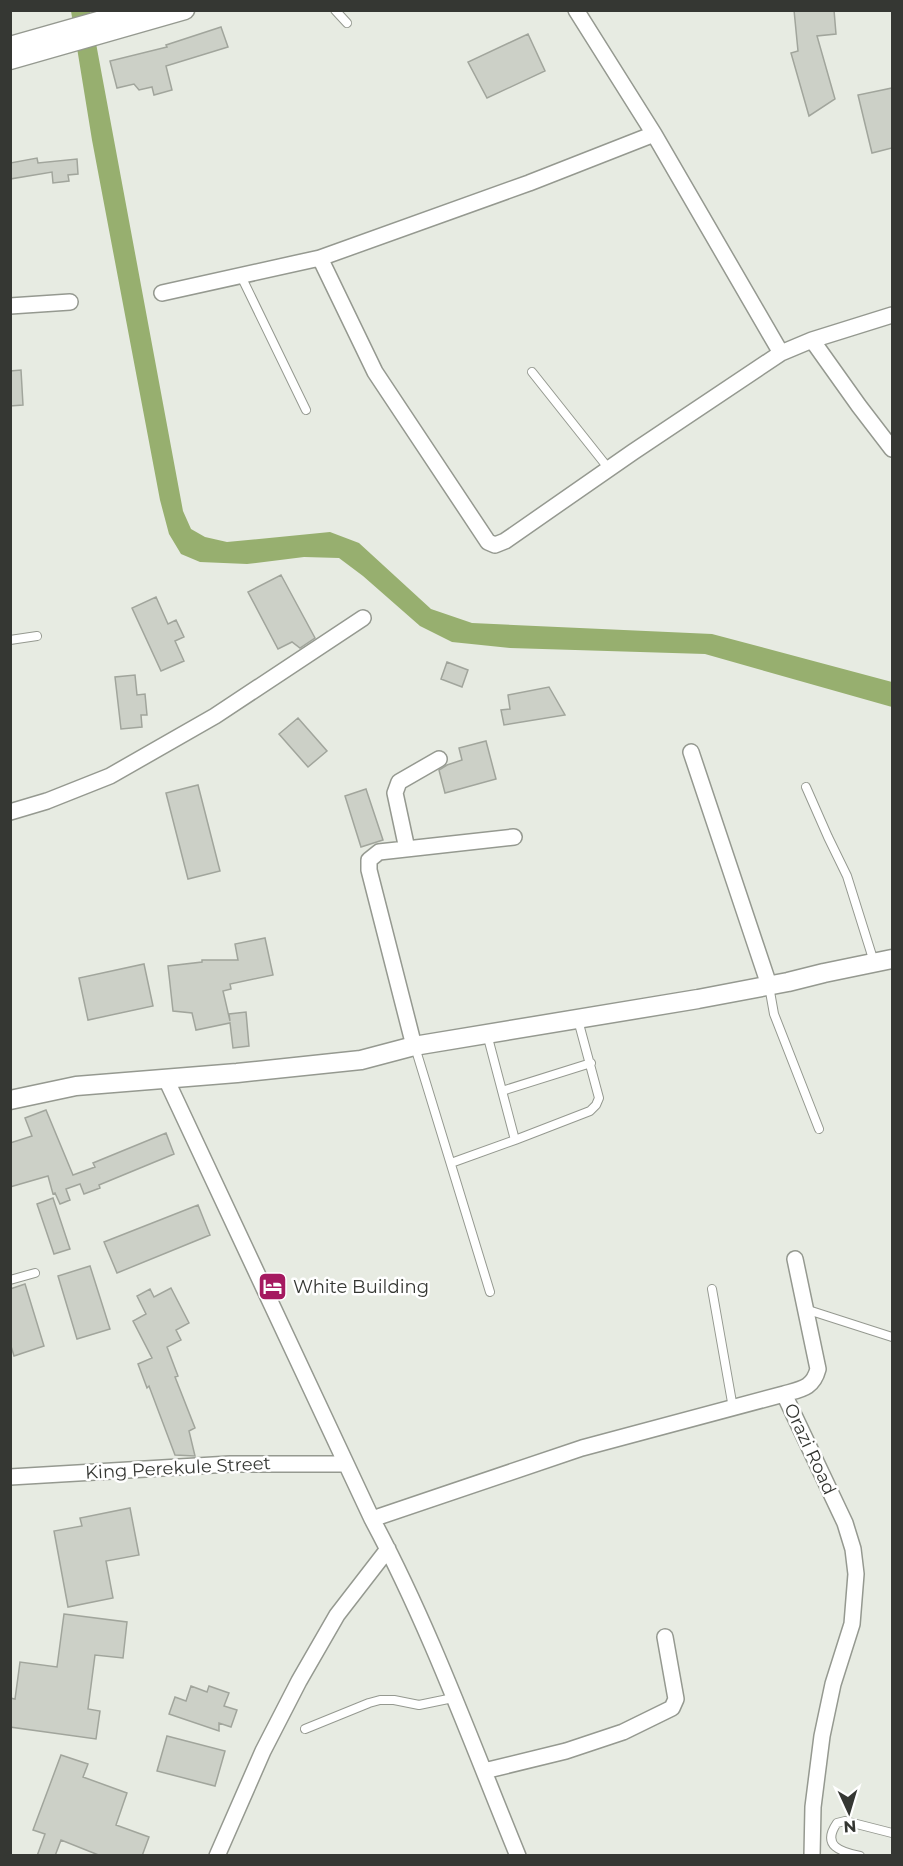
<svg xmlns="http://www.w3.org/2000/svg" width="903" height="1866" viewBox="0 0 903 1866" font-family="Montserrat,sans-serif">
  <rect width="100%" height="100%" fill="#e7ebe2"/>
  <path fill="#97af6f" d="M71,11H90L183,511L191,529L205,537L227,542L330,532L359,543L431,609L472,623L712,634L892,682V707L705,654L510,648L452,642L420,626L363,576L339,558L304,557L247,564L200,562L181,554L169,534L160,500L92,140Z"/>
  <path fill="#ccd0c7" stroke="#a1a59c" stroke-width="1.5" d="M794,10H834L836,34L817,36L835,99L809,116L791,53L798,51Z
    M221,27L228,47L166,66L172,90L154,95L152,87L139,90L134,84L117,88L110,61L167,47L166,45Z
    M528,34L545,71L487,98L468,62Z
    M892,88V148L872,153L858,95Z
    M37,158L38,163L77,159L78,174L68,175L69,181L53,183L52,172L10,179V163Z
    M21,370L23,405L10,406V371Z
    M281,575L315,638L300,648L292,642L278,649L248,592Z
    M156,597L168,624L176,620L184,637L175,641L184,661L161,671L132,608Z
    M447,662L468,670L462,687L441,679Z
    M135,675L137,695L145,694L147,715H141L142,727L121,729L115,677Z
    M549,687L565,715L504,725L501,710L510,709L508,695Z
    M298,718L327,751L308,767L279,734Z
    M486,741L496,779L445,793L439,770L447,765L462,760L459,748Z
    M198,785L220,871L188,879L166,793Z
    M366,789L383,840L361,847L345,796Z
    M265,938L273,975L230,984L231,989L223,991L230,1021L229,1014L246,1012L249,1046L233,1048L230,1023L196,1030L192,1013L173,1011L168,966L202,962V960H238L235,944Z
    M144,964L153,1006L88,1020L79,978Z
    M46,1110L73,1175L95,1167L93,1163L166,1133L174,1154L99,1185L100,1188L84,1194L80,1184L66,1189L70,1200L60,1204L55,1193L53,1194L48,1176L10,1187V1143L32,1136L25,1118Z
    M53,1198L70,1249L54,1254L37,1204Z
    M198,1205L210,1235L117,1273L104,1242Z
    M90,1266L110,1329L77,1339L58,1276Z
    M25,1284L44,1346L14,1356L10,1343V1289Z
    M171,1288L189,1323L176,1330L181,1340L167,1347L178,1376L175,1377L195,1428L189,1431L195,1456L175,1455L149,1386L147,1388L138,1364L152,1358L133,1321L146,1314L137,1296L150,1289L154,1297Z
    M130,1508L139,1555L106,1561L113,1598L68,1607L54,1531L82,1526L80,1518Z
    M64,1614L127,1622L123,1658L95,1655L88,1709L100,1711L96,1739L10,1727V1698L15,1699L20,1662L57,1667Z
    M191,1686L207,1692L209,1686L229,1693L224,1706L237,1710L231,1727L219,1723V1731L169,1714L175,1697L186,1701Z
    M167,1736L225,1751L215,1786L157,1771Z
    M61,1755L88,1764L83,1777L127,1793L116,1825L149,1837L142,1856H101L61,1840L55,1856H37L45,1834L33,1830Z"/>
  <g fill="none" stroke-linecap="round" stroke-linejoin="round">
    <defs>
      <path id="service" d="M335,10L347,23
        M241,276L306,410
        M532,372L609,469
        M10,640L37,636
        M806,787L828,837L847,876L874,962
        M769,986L774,1014L819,1129
        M487,1034L515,1140
        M415,1047L490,1292
        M502,1091L591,1063
        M451,1163L515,1140L590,1111L596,1105L599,1098L578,1020
        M10,1280L35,1273
        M712,1289L733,1408
        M805,1309L892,1337
        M305,1729L369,1703L380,1700H394L419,1705L453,1698
        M860,1856C841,1852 821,1846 837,1823L845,1821L892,1833"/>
      <path id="minor" d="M576,10L654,134L781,353
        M320,258L375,372L488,542L495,545L505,541L633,452L781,353L812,340L892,315
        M162,293L320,258L529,183L654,134
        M10,306L70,302
        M812,340L859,406L892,449
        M691,752L769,985
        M10,812L47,801L110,776L215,716L363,618
        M407,849L395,793L399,782L439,759
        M414,1046L369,870V860L379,852L514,837
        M166,1079L372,1519C429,1625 472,1744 518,1856
        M784,1394C802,1389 813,1388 818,1369L795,1259
        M10,1477L230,1464H346
        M372,1519L582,1448L784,1394L845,1523L853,1549L856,1574L852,1624L833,1684L822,1736L813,1807L812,1856
        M484,1771L566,1751L623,1732L672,1708L676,1699L665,1637
        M217,1856L263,1751L299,1681L337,1615L388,1549"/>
      <path id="tertiary" d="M10,46L137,10
        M10,60L185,10
        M10,1100L76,1086L237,1073L361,1060L414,1046L698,999L788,982L824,973L892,959"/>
    </defs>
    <use href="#service" stroke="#959990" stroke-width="10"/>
    <use href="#minor" stroke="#959990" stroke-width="18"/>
    <use href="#tertiary" stroke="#959990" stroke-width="21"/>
    <use href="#service" stroke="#fff" stroke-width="8"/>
    <use href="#minor" stroke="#fff" stroke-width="15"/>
    <use href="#tertiary" stroke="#fff" stroke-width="18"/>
  </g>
  <defs>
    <symbol id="hotel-square" viewBox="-11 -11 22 22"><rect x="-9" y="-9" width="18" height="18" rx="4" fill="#a51960" stroke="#fff"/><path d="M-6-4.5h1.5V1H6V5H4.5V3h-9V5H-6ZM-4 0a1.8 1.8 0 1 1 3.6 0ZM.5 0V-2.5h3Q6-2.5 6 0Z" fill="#fff"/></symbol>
  </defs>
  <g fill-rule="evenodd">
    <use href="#hotel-square" x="256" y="1270" width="33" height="33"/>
  </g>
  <g text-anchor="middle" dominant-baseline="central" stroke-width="5" stroke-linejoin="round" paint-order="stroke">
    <g font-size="18" fill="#353733" stroke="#fff" text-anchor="start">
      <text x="293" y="1287">White Building</text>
    </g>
    <g font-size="18" fill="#353733" stroke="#fff">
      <text transform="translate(810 1449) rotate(65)">Orazi Road</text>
      <text transform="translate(178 1468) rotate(-3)">King Perekule Street</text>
    </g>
  </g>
  <rect width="903" height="1866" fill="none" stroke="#353733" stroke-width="24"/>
  <g transform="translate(849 1812) rotate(176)" stroke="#ffffff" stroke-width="4.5" paint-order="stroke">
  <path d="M0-4.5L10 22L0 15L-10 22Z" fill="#353733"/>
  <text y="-9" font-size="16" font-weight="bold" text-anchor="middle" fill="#353733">N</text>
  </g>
</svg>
